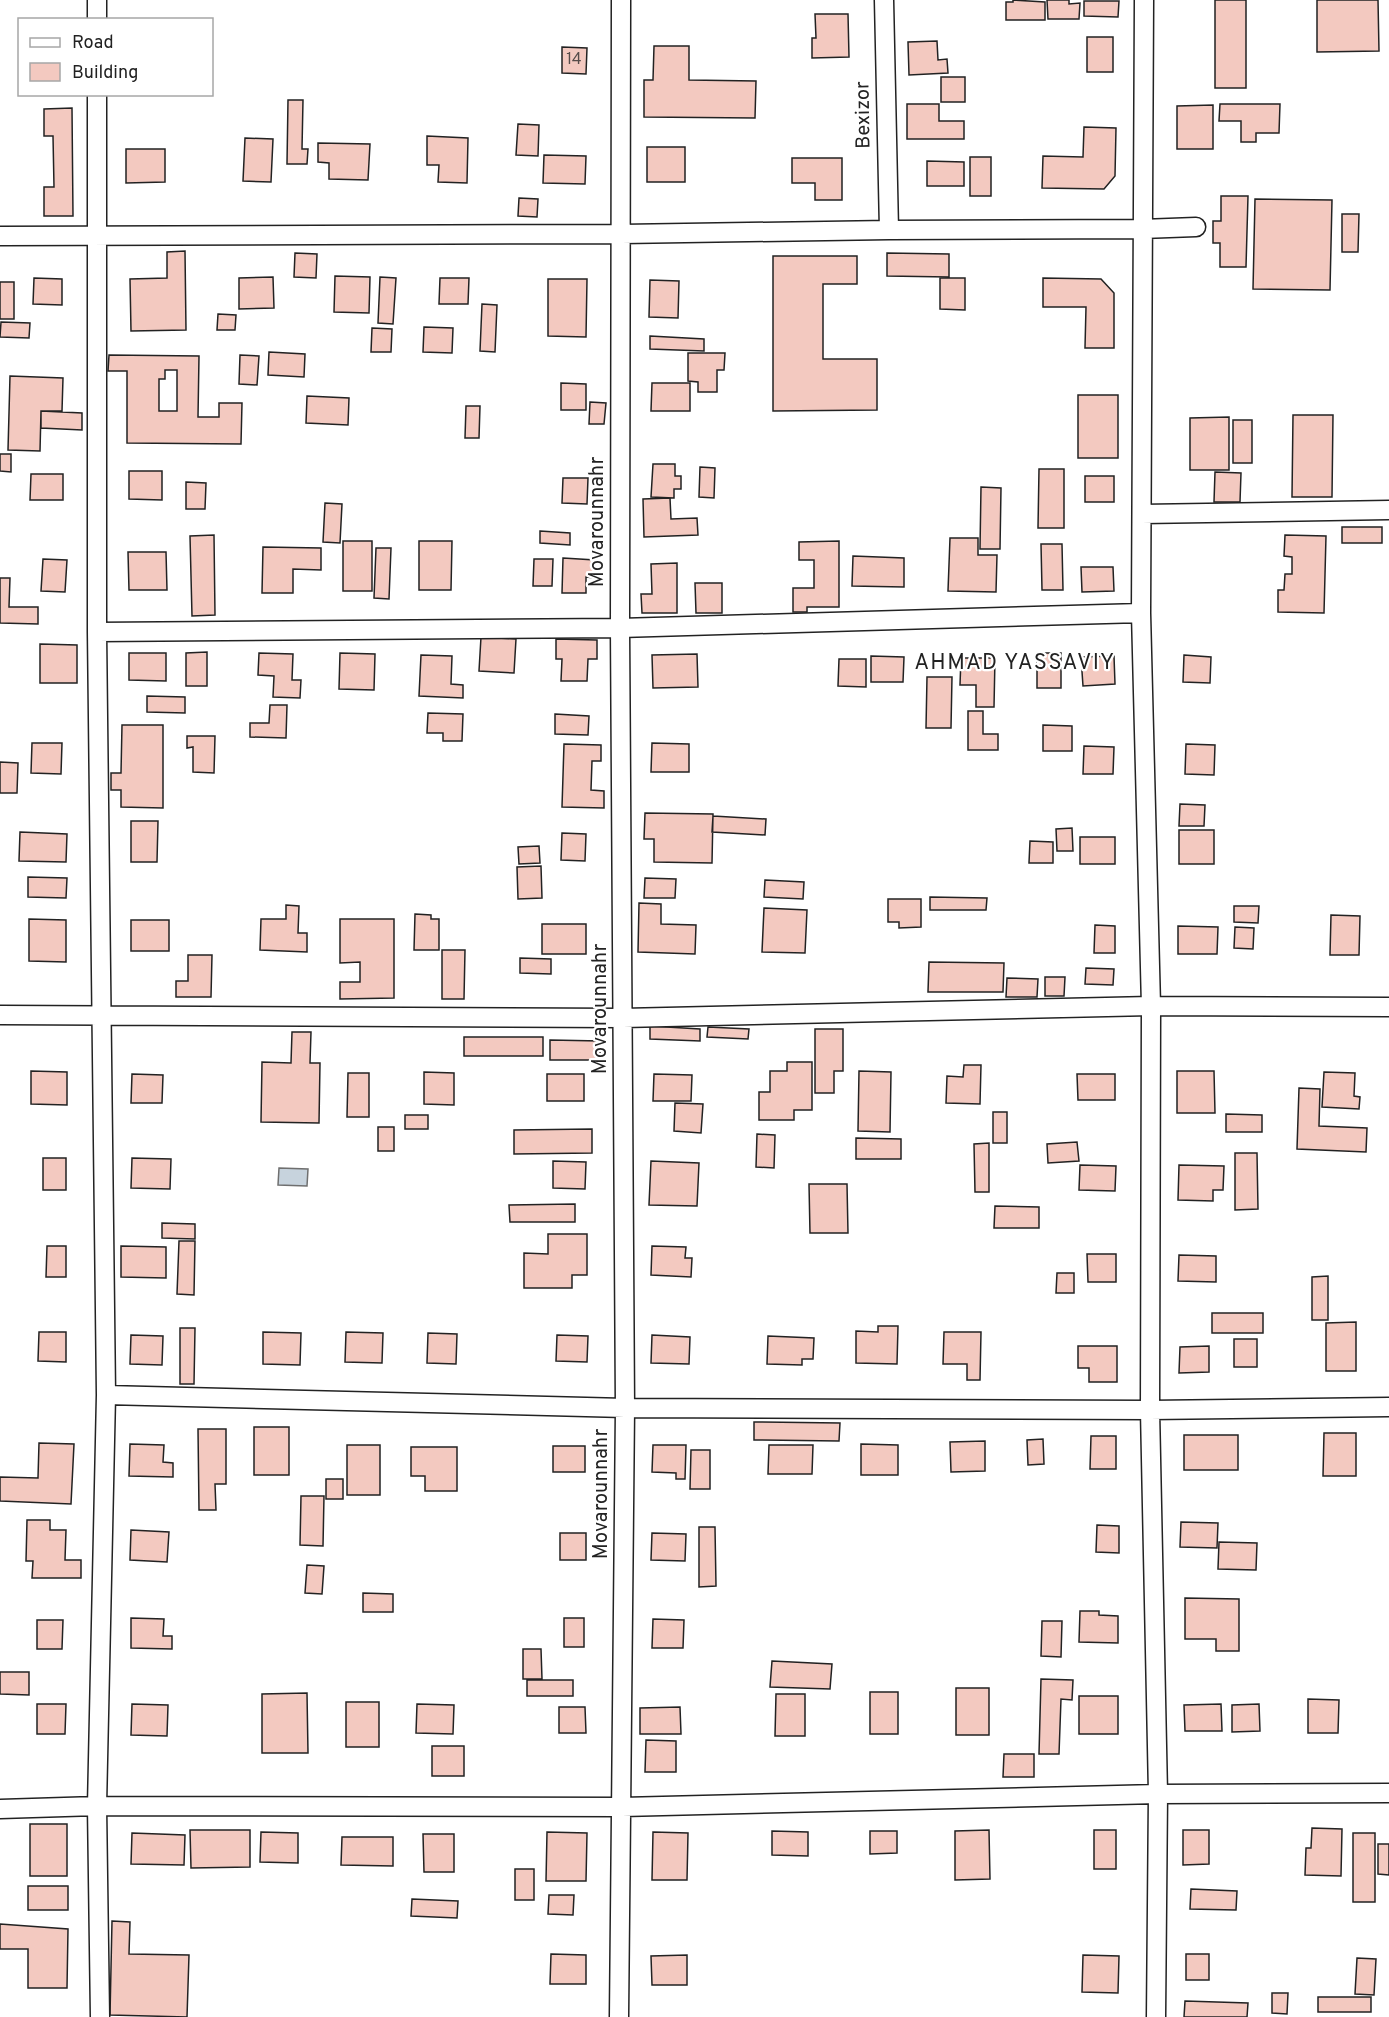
<svg xmlns="http://www.w3.org/2000/svg" width="1389" height="2017" viewBox="0 0 1389 2017" font-family="Overpass,sans-serif">
  <rect width="100%" height="100%" fill="#fff"/>
  <path fill="#c7d3dd" stroke="#6f6f6f" stroke-width="1.5" d="M279,1168L308,1169L307,1186L278,1185Z"/>
  <path fill="#f3c9c0" stroke="#222" stroke-width="1.5" fill-rule="evenodd" d="M1013,0L1045,2V20H1006V2H1013Z
    M1047,0H1069V4L1080,3L1079,19H1048Z
    M1215,0H1246V88H1215Z
    M1317,0H1378L1379,51L1317,52Z
    M1084,1H1119L1118,17L1084,16Z
    M815,14H848L849,57L812,58V38H816Z
    M1087,37H1113V72H1087Z
    M937,41L938,60L947,59L948,73L909,75L908,42Z
    M654,46H689V80L756,81L755,118L644,117V80H653Z
    M562,47L587,48L586,74L562,73Z
    M941,77H965V102H941Z
    M288,100H303L302,149H308L307,164H287Z
    M907,104H939V121H964V139H907Z
    M1220,104H1280L1279,133H1256V142H1241V121H1219Z
    M1213,105V149H1177V106Z
    M72,108L73,216H44V187H54L53,136H44V109Z
    M518,124L539,125L538,156L516,155Z
    M1084,127L1116,128L1115,176L1104,189L1042,188L1043,156L1083,157Z
    M427,136L468,138L467,183L438,182L439,165H427Z
    M245,138L273,139L271,182L243,181Z
    M318,143L370,144L368,180L329,179V163L318,162Z
    M647,147H685V182H647Z
    M126,149H165V182L126,183Z
    M544,155L586,156L585,184L543,183Z
    M970,157H991V196H970Z
    M792,158H842V200H815V183H792Z
    M927,161L964,162V186H927Z
    M1221,196H1248L1246,267H1220V243H1213V221H1221Z
    M519,198L538,199L537,217L518,216Z
    M1255,199L1332,200L1330,290L1253,289Z
    M1342,214H1359L1358,252H1342Z
    M185,251L186,330L131,331L130,279L167,278V252Z
    M295,253L317,254L316,278L294,277Z
    M887,253L949,254V277L887,276Z
    M773,256H857V284H823V359H877V410L773,411Z
    M335,276L370,277L369,313L334,312Z
    M273,277L274,308L239,309V278Z
    M380,277L396,278L393,324L378,323Z
    M34,278L62,279V305L33,304Z
    M440,278H469L468,304H439Z
    M940,278H965V310L940,309Z
    M1043,278L1101,279L1114,293V348H1085L1086,307H1043Z
    M548,279H587L586,337L548,336Z
    M650,280L679,281L678,318L649,317Z
    M0,282H14V319H0Z
    M482,304L497,305L495,352L480,351Z
    M218,314L236,315L235,330H217Z
    M1,322L30,323L29,338L0,337Z
    M424,327L453,328L452,353L423,352Z
    M372,328L392,329L391,352H371Z
    M650,336L704,339V351L650,349Z
    M269,352L305,354L304,377L268,375Z
    M688,353H725L724,370H717V392H698V382L688,381Z
    M109,355L199,356L198,417H219V403H242L241,444L127,443V371H108ZM165,370H177V411H159V379H165Z
    M240,355L259,356L257,385L239,384Z
    M10,376L63,378L62,411H41L40,451L8,450Z
    M561,383L586,384V410H561Z
    M652,383H690V411H651Z
    M1078,395H1118V458H1078Z
    M307,396L349,398L348,425L306,423Z
    M590,402L606,403L604,424H589Z
    M466,406H480L479,438H465Z
    M41,411L82,413V430L41,428Z
    M1293,415H1333L1332,497H1292Z
    M1229,417V470H1190V418Z
    M1233,420H1252V463H1233Z
    M0,454H11V472L0,471Z
    M653,464H675V476H681V489H674V498L651,497Z
    M700,467L715,468L714,498L699,497Z
    M1039,469H1064V528H1038Z
    M129,471H162V500L129,499Z
    M1215,472L1241,473L1240,502H1214Z
    M31,474H63V500H30Z
    M1085,476H1114V502H1085Z
    M563,478H588L587,504L562,503Z
    M186,482L206,483L205,509H186Z
    M981,487L1001,488L1000,549H980Z
    M670,498L671,519L697,518L698,535L644,537L643,499Z
    M325,503L342,504L340,543L323,542Z
    M1342,527H1382V543H1342Z
    M540,531L570,533V545L540,543Z
    M214,535L215,615L192,616L190,536Z
    M1285,535L1326,536L1324,613L1278,612V590H1284L1285,574H1292V557L1284,556Z
    M950,538H978V555H997L996,592L948,591Z
    M343,541H372V591H343Z
    M419,541H452L451,590H419Z
    M839,541V607H807V612H793V588H814V560H799V542Z
    M1041,544H1062L1063,590H1042Z
    M263,547L321,548V570L293,569V593H262Z
    M376,548H391L389,599L374,598Z
    M128,552H166L167,590H129Z
    M853,556L904,558V587L852,586Z
    M563,558L595,560L594,578L586,577V593H562Z
    M43,559L67,560L65,592L41,591Z
    M534,559H553L552,586H533Z
    M677,563V613H642L641,594H652L651,564Z
    M1081,567H1113L1114,591L1082,592Z
    M0,578H10L9,607H38V624L0,623Z
    M695,583H722V613H696Z
    M481,637L516,639L514,673L479,671Z
    M556,639L597,640V659H588L587,681H561L562,659H556Z
    M40,644L77,645V683H40Z
    M207,652V686H186V653Z
    M129,653H166V681L129,680Z
    M259,653L293,654L292,680H301L300,698L273,697L274,676L258,675Z
    M340,653L375,654L374,690L339,689Z
    M1037,653H1061V688H1037Z
    M697,654L698,687L653,688L652,655Z
    M421,655L452,656L451,684L463,685V698L419,696Z
    M1184,655L1211,657L1210,683L1183,682Z
    M871,656L904,657L903,682H871Z
    M1114,656L1115,684L1083,686L1081,657Z
    M961,658H995L994,707H976V685H960Z
    M839,659H866V687L838,686Z
    M927,677H952L951,728H926Z
    M147,696L185,697V713L147,712Z
    M270,705H287L286,738L250,737V723H269Z
    M968,711H983V734H998V750H968Z
    M428,713L463,714L462,741H443V733H427Z
    M555,714L589,716L588,735L555,734Z
    M122,725H163V808L121,807V790H111V773H121Z
    M1043,725L1072,726V751H1043Z
    M187,736H215L214,773L193,772V747L187,748Z
    M32,743H62L61,774L31,773Z
    M652,743L689,744V772H651Z
    M564,744L601,745V761H592L591,790L604,791V808L562,807Z
    M1186,744L1215,745L1214,775L1185,774Z
    M1084,746L1114,747L1113,774H1083Z
    M0,762L18,763L17,793H0Z
    M1180,804L1205,805L1204,826H1179Z
    M645,813L713,814L712,863L654,862V839H644Z
    M713,816L766,819L765,835L712,832Z
    M131,821H158L157,862H131Z
    M1072,828L1073,851H1057L1056,829Z
    M1179,830H1214V864H1179Z
    M20,832L67,834L66,862L19,861Z
    M562,833L586,834L585,861L561,860Z
    M1080,837H1115V864H1080Z
    M1030,841L1053,842V863H1029Z
    M539,846L540,863L519,864L518,847Z
    M541,866L542,898L518,899L517,867Z
    M28,877L67,878L66,898L28,897Z
    M645,878L676,879L675,898H644Z
    M765,880L804,882L803,899L764,897Z
    M930,897L987,898L986,910H930Z
    M888,899H921V927L899,928V922H888Z
    M639,903L661,904V924L696,925L695,954L638,952Z
    M286,905L299,906L298,933H307V952L260,950L261,919H286Z
    M1234,906H1259L1258,923L1234,922Z
    M764,908L807,910L805,953L762,952Z
    M415,914L431,915V919H439V950H414Z
    M1331,915L1360,916L1359,955H1330Z
    M29,919L66,920V962L29,961Z
    M340,919H394V998L340,999V982H360V962L340,963Z
    M131,920H169V951H131Z
    M542,924H586V954H542Z
    M1095,925L1115,926V953H1094Z
    M1178,926L1218,927L1217,954H1178Z
    M1235,927L1254,928L1253,949L1234,948Z
    M442,950H465L464,999H442Z
    M188,955H212L211,997H176V981H188Z
    M520,958L551,959V974L520,973Z
    M929,962L1004,963L1003,992H928Z
    M1086,968L1114,969L1113,985L1085,984Z
    M1045,977H1065L1064,996H1045Z
    M1007,978L1038,979L1037,997H1006Z
    M650,1026L700,1029V1041L650,1039Z
    M708,1027L749,1029L748,1039L707,1037Z
    M815,1029H843V1071H834V1093H815Z
    M292,1032H311L310,1063H320L319,1123L261,1122L262,1062L291,1063Z
    M464,1037H543V1056H464Z
    M550,1040L600,1041V1060H550Z
    M787,1062H812V1110H794V1120H759V1092H770V1071H787Z
    M964,1065H981L980,1104L946,1103L947,1076L963,1077Z
    M31,1071L67,1072V1105L31,1104Z
    M859,1071L891,1072L890,1132L858,1131Z
    M1177,1071H1214L1215,1113H1177Z
    M424,1072L454,1073V1105L424,1104Z
    M1324,1072L1355,1073L1354,1096L1360,1097L1359,1109L1322,1107Z
    M348,1073H369V1117H347Z
    M132,1074L163,1075L162,1103H131Z
    M547,1074H584V1101H547Z
    M654,1074L692,1075L691,1101H653Z
    M1077,1074H1115V1100H1078Z
    M1299,1088L1320,1089L1319,1126L1367,1128L1366,1152L1297,1149Z
    M675,1103L703,1104L701,1133L674,1131Z
    M993,1112H1007V1143H993Z
    M1226,1114L1262,1115V1132H1226Z
    M405,1115H428V1129H405Z
    M378,1127H394V1151H378Z
    M592,1129V1153L514,1154V1130Z
    M757,1134L775,1135L774,1168L756,1167Z
    M856,1138L901,1139V1159H856Z
    M1077,1142L1079,1161L1048,1163L1047,1144Z
    M989,1143V1192H975L974,1144Z
    M1235,1153H1257L1258,1209L1235,1210Z
    M43,1158H66V1190H43Z
    M132,1158L171,1159L170,1189L131,1188Z
    M553,1161L586,1162L585,1189L553,1188Z
    M651,1161L699,1163L697,1206L649,1205Z
    M1080,1165L1116,1166L1115,1191L1079,1190Z
    M1179,1165L1224,1166L1223,1190H1213V1201L1178,1200Z
    M809,1184H847L848,1233H810Z
    M575,1204V1222H510L509,1205Z
    M995,1206L1039,1207V1228H994Z
    M162,1223L195,1224V1239L162,1238Z
    M548,1234H587V1275H572V1288H524V1253L548,1254Z
    M179,1241H195L194,1295L177,1294Z
    M47,1246H66V1277H46Z
    M121,1246L166,1247V1278L121,1277Z
    M652,1246L686,1247L685,1258H692L691,1277L651,1275Z
    M1087,1254H1116V1282H1088Z
    M1179,1255L1216,1256V1282L1178,1281Z
    M1057,1273H1074V1293H1056Z
    M1328,1276V1320H1312V1277Z
    M1212,1313H1263V1333H1212Z
    M1356,1322V1371H1326V1323Z
    M878,1326H898L897,1364L856,1363V1331L878,1332Z
    M180,1328H195L194,1384H180Z
    M39,1332H66V1362L38,1361Z
    M263,1332L301,1333L300,1365L263,1364Z
    M346,1332L383,1333L382,1363L345,1362Z
    M944,1332H981L980,1380H967V1364H943Z
    M428,1333L457,1334L456,1364L427,1363Z
    M131,1335L163,1336L162,1365L130,1364Z
    M557,1335L588,1336L587,1362L556,1361Z
    M652,1335L690,1337L689,1364L651,1363Z
    M768,1336L814,1338L813,1359H802V1365L767,1364Z
    M1234,1339H1257V1367H1234Z
    M1078,1346H1117V1382H1089V1368H1078Z
    M1209,1346V1372L1179,1373L1180,1347Z
    M754,1422L840,1423L839,1441L754,1440Z
    M254,1427H289V1475H254Z
    M198,1429H226V1484H215L216,1510H199Z
    M1324,1433H1356V1476H1323Z
    M1184,1435H1238V1470H1184Z
    M1091,1436H1116V1469H1090Z
    M1043,1439L1044,1464L1028,1465L1027,1440Z
    M985,1441V1471L951,1472L950,1442Z
    M39,1443L74,1444L71,1504L0,1501V1477L38,1478Z
    M130,1444L164,1445L163,1462L173,1463V1477L129,1476Z
    M861,1444L898,1445V1475H861Z
    M347,1445H380V1495H347Z
    M653,1445H686L685,1479H676V1473L652,1472Z
    M769,1445H813L812,1474H768Z
    M553,1446H585V1472H553Z
    M411,1447H457V1491H425V1476H411Z
    M691,1450H710V1489H690Z
    M326,1479H343V1499H326Z
    M301,1496H324L323,1546L300,1545Z
    M27,1520H50V1530H66L65,1560H81V1578H32L33,1561H26Z
    M1181,1522L1218,1523L1217,1548L1180,1547Z
    M1097,1525L1119,1526V1553L1096,1552Z
    M699,1527H715L716,1586L699,1587Z
    M131,1530L169,1532L167,1562L130,1560Z
    M560,1533H586V1560H560Z
    M652,1533L686,1534L685,1561L651,1560Z
    M1219,1542L1257,1543L1256,1570L1218,1569Z
    M307,1565L324,1566L322,1594L305,1593Z
    M363,1593L393,1594V1612H363Z
    M1185,1598L1239,1599V1651H1216V1639H1185Z
    M1080,1611H1099V1615L1118,1616V1643L1079,1642Z
    M131,1618L164,1619L163,1636H172V1649L131,1648Z
    M564,1618H584V1647H564Z
    M653,1619L684,1620L683,1648H652Z
    M37,1620H63L62,1649H37Z
    M1042,1621H1062L1061,1657L1041,1656Z
    M523,1649H541L542,1679H523Z
    M772,1661L832,1664L830,1689L770,1687Z
    M0,1672H29V1695L0,1694Z
    M1041,1679L1073,1680L1072,1700L1061,1699L1059,1754H1039Z
    M527,1680H573V1696H527Z
    M956,1688H989V1735H956Z
    M870,1692H898V1734H870Z
    M307,1693L308,1753H262V1694Z
    M776,1694H805V1736H775Z
    M1079,1696H1118V1734H1079Z
    M1308,1699L1339,1700L1338,1733H1308Z
    M346,1702H379V1747H346Z
    M37,1704H66L65,1734H37Z
    M132,1704L168,1705L167,1736L131,1735Z
    M417,1704L454,1705L453,1734L416,1733Z
    M1221,1704L1222,1731H1185L1184,1705Z
    M1259,1704L1260,1731L1232,1732V1705Z
    M559,1707H585L586,1733H559Z
    M680,1707L681,1734H640V1708Z
    M646,1740L676,1741V1772H645Z
    M432,1746H464V1776H432Z
    M1004,1754H1034V1777H1003Z
    M30,1824H67V1876H30Z
    M1312,1828L1342,1829L1341,1876L1305,1875L1306,1848H1311Z
    M190,1830H250V1867L191,1868Z
    M989,1830L990,1879L955,1880V1831Z
    M1094,1830H1116V1869H1094Z
    M1183,1830H1209V1864L1183,1865Z
    M772,1831L808,1832V1856L772,1855Z
    M870,1831H897V1853L870,1854Z
    M261,1832L298,1833V1863L260,1862Z
    M547,1832L587,1833L586,1881H546Z
    M653,1832L688,1833L687,1880H652Z
    M132,1833L185,1835L184,1865L131,1864Z
    M1353,1833H1375V1902H1353Z
    M423,1834H454V1872H424Z
    M342,1837H393V1866L341,1865Z
    M1378,1844H1389V1875L1378,1874Z
    M515,1869H534V1900H515Z
    M28,1886H68V1910H28Z
    M1191,1889L1237,1891L1236,1910L1190,1909Z
    M549,1895H574L573,1915L548,1914Z
    M412,1899L458,1901L457,1918L411,1916Z
    M112,1921L130,1922L129,1954L189,1955L187,2017L110,2015Z
    M0,1924L68,1929L67,1988H28V1949H0Z
    M551,1954L586,1955V1984H550Z
    M1186,1954H1209V1980H1186Z
    M687,1955V1985H652L651,1956Z
    M1083,1955L1119,1956L1118,1993L1082,1992Z
    M1357,1958L1376,1959L1374,1995L1355,1994Z
    M1272,1993H1288L1287,2014L1272,2013Z
    M1318,1997H1371V2012H1318Z
    M1185,2001L1248,2003L1247,2017H1184Z"/>
  <g fill="none" stroke-linecap="round" stroke-linejoin="round">
    <defs>
      <path id="street" d="M97,0V20
        M884,0L889,230
        M1144,0L1141,613L1151,1006L1150,1410L1158,1794L1156,2017
        M97,94V632L106,1395L97,1806L100,2017
        M0,236L622,234L889,230L1142,229L1196,227
        M1142,514L1389,510
        M97,632L620,628L1141,613
        M0,1015L623,1018L1151,1006L1389,1007
        M106,1395L625,1408L1150,1410L1389,1407
        M0,1809L97,1806L622,1807L1158,1794L1389,1793
        M619,2017L625,1408L620,628L621,0"/>
    </defs>
    <use href="#street" stroke="#222" stroke-width="21"/>
    <use href="#street" stroke="#fff" stroke-width="18"/>
  </g>
  <g text-anchor="middle" dominant-baseline="central" stroke-width="4.5" stroke-linejoin="round" paint-order="stroke">
    <g font-size="16" fill="#564c4a">
      <text x="574" y="60">14</text>
    </g>
    <g font-size="20" fill="#222" stroke="#fff">
      <text transform="translate(864 115) rotate(-91)">Bexizor</text>
      <text transform="translate(598 522) rotate(-90)">Movarounnahr</text>
      <text transform="translate(601 1009) rotate(-90)">Movarounnahr</text>
      <text transform="translate(602 1494) rotate(-90)">Movarounnahr</text>
    </g>
    <g font-size="22" letter-spacing="1.5" fill="#222" stroke="#fff">
      <text x="1015" y="663">AHMAD YASSAVIY</text>
    </g>
  </g>
  <rect x="18" y="18" width="195" height="78" fill="#ffffff" stroke="#a7a7a7" stroke-width="1.5"/>
  <rect x="30" y="38" width="30" height="9" fill="#ffffff" stroke="#a7a7a7" stroke-width="1.5"/>
  <text x="72" y="48" font-size="18" fill="#222222">Road</text>
  <rect x="30" y="63" width="30" height="18" fill="#f3c9c0" stroke="#a7a7a7" stroke-width="1.5"/>
  <text x="72" y="78" font-size="18" fill="#222222">Building</text>
</svg>
